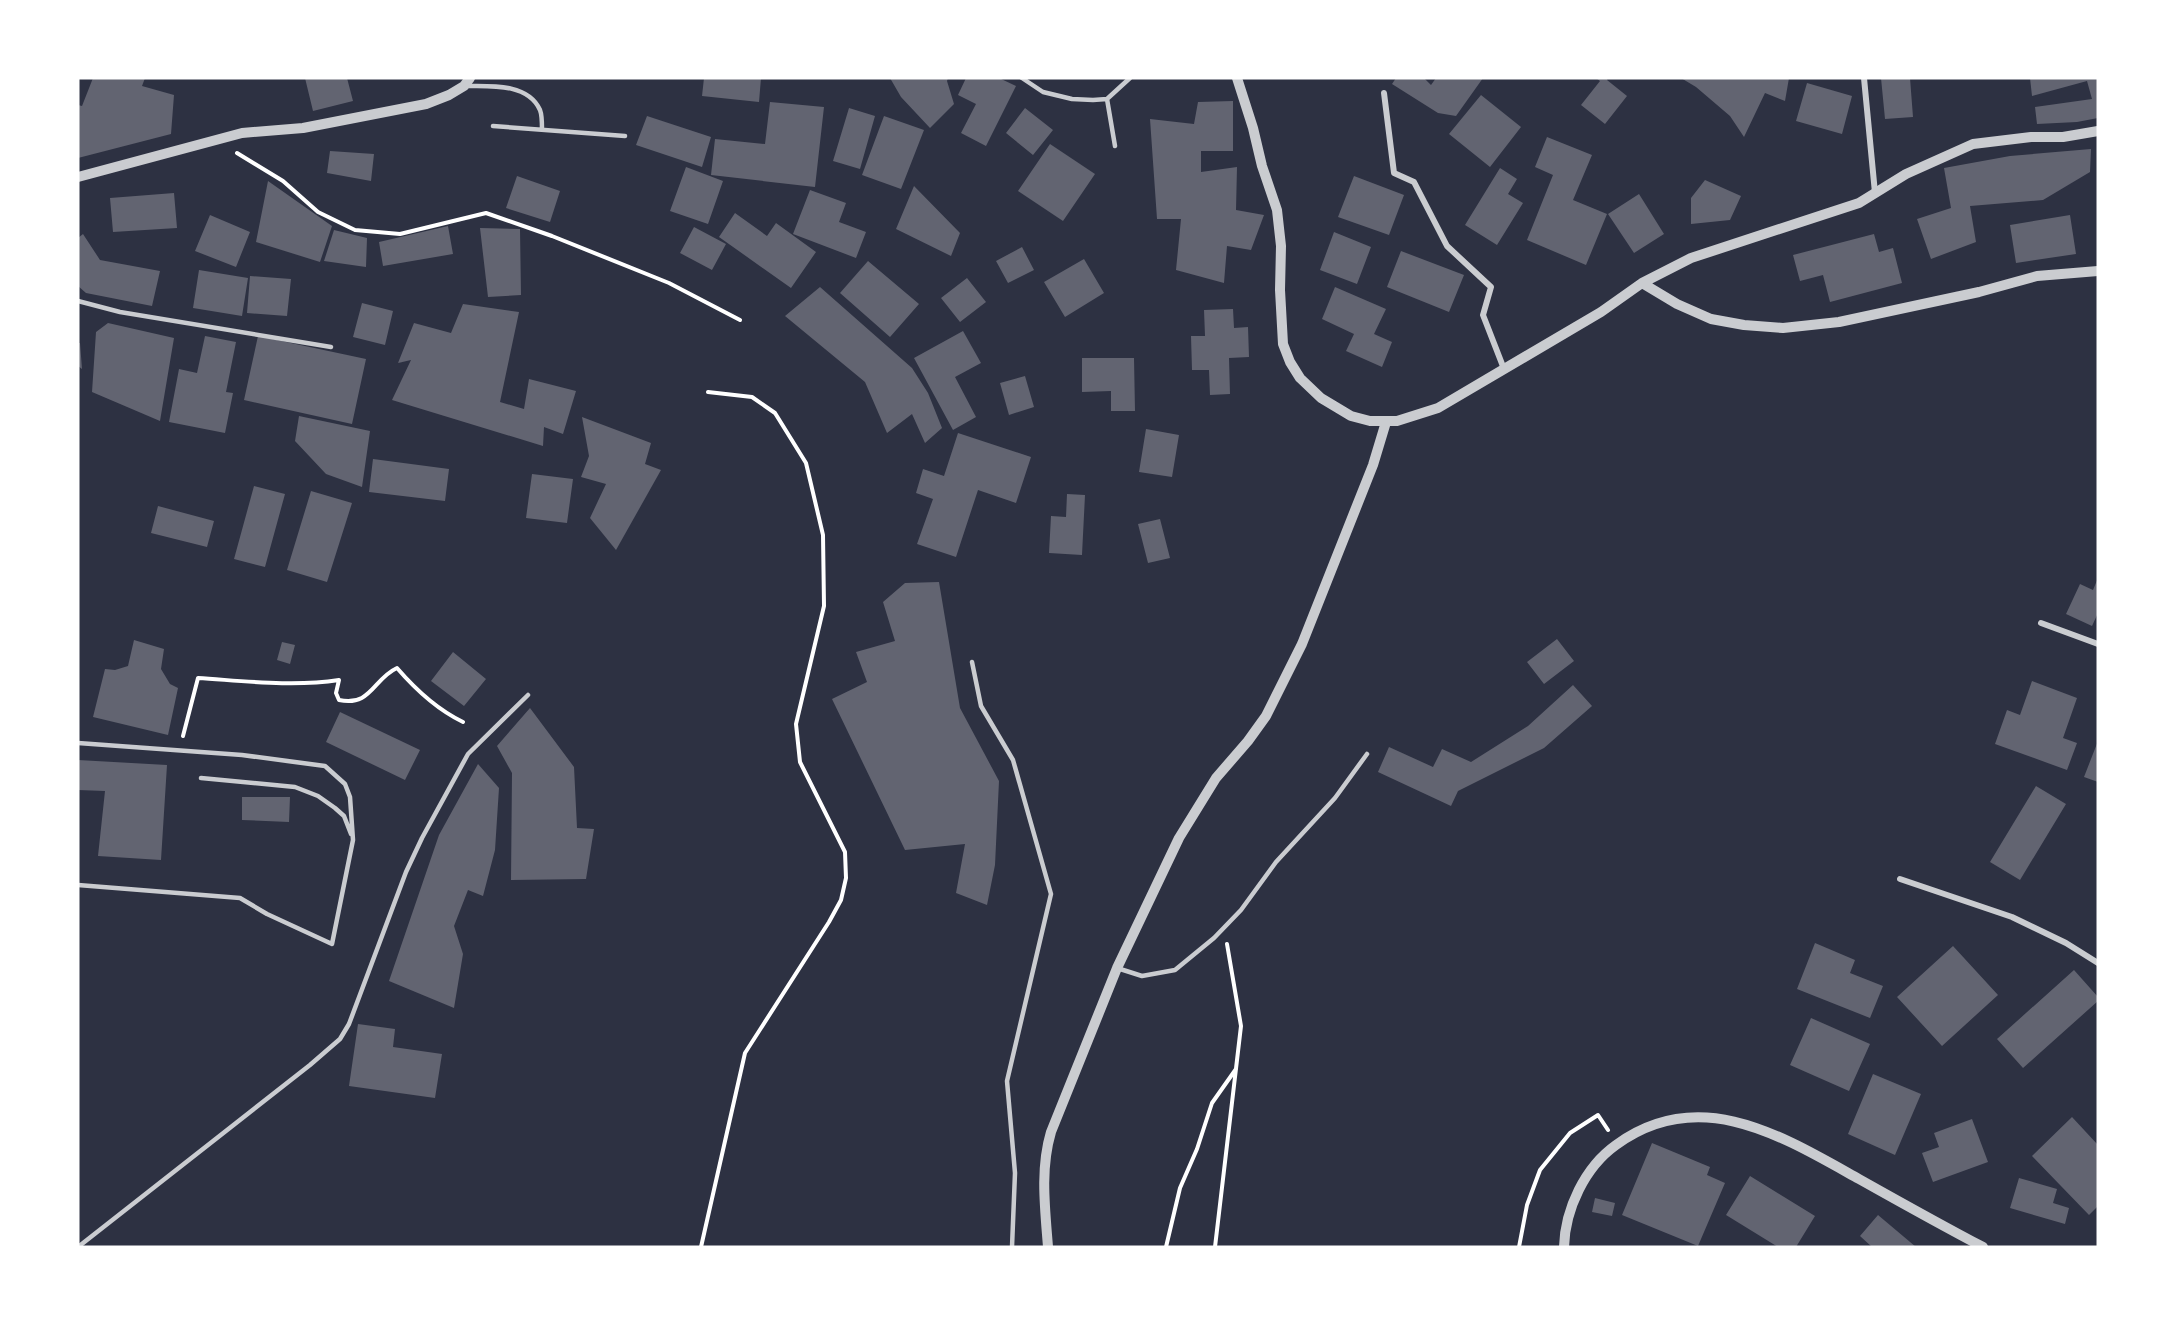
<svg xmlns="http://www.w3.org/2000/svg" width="2176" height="1325" viewBox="0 0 2176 1325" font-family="Ubuntu,sans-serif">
  <rect width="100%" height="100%" fill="#2d3142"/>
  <path fill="#626471" d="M93,78H145L142,86L174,95L171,134L78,158V105L82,106Z
    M305,78H347L353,101L313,111Z
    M704,78H761L759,102L702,96Z
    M890,78H948L947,81L954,104L930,128L901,97Z
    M966,78H999L1016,86L986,146L961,133L976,104L958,95Z
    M1396,78H1424L1431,85L1436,78H1483L1456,116L1438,113L1392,84Z
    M1596,78H1608L1607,80L1627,96L1605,124L1581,105L1600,81Z
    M1681,78H1789L1785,101L1765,93L1744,137L1730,116L1696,87Z
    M1881,78H1910L1913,117L1885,119Z
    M2030,78H2098V118L2077,122L2037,124L2035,107L2092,99L2087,81L2032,96Z
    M1807,83L1852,96L1842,134L1796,121Z
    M1481,95L1521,127L1490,167L1449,134Z
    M1233,101V151H1201V172L1237,167L1236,210L1264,215L1251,250L1227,246L1224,283L1176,270L1181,219H1157L1150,119L1194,124L1198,102Z
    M770,102L824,107L815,187L711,175L715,139L765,144Z
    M849,108L875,116L860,169L833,161Z
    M1025,108L1053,130L1033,155L1006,133Z
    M647,116L711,137L702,167L636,145Z
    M884,116L924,130L901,189L862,175Z
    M1547,137L1592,155L1573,200L1607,214L1586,265L1527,240L1553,175L1535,167Z
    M1050,144L1095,174L1063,221L1018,191Z
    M2091,149L2090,172L2043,200L1970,206L1976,242L1931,259L1917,219L1951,208L1944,168L2010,156Z
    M330,151L374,154L371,181L327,173Z
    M686,167L723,181L708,224L670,211Z
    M1500,168L1517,179L1508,194L1523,203L1497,245L1465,225Z
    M517,176L560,191L550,222L506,208Z
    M1354,176L1404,195L1389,235L1338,217Z
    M1705,180L1741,196L1730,220L1691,224V198Z
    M268,181L332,226L320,262L256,242Z
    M914,186L960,233L951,256L896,229Z
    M810,190L846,203L839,222L866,232L856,258L793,234Z
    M174,193L177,228L113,232L110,198Z
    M1639,194L1664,234L1634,253L1608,214Z
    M735,213L767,236L776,223L816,252L791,288L719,237Z
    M210,215L250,232L236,267L195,251Z
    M2070,215L2076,254L2016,263L2010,225Z
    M448,226L453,254L383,266L379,242Z
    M694,227L726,244L712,270L680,253Z
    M480,228L520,229L521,295L488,297Z
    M334,230L367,238L366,267L324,261Z
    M1334,232L1371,247L1357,284L1320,270Z
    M83,234L100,260L160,271L152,306L86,293L78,286V238Z
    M1874,234L1879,252L1893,248L1902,283L1830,302L1823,275L1800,281L1793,255Z
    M1022,247L1034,270L1008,283L996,261Z
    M1401,251L1464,275L1449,312L1387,287Z
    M1084,259L1104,293L1065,317L1044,282Z
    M868,261L919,304L890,337L840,293Z
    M199,270L248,278L242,316L193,308Z
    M250,276L291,279L287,316L247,313Z
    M967,278L986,302L960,322L941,298Z
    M820,287L912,368L928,393L942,428L925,443L912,414L887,433L865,382L785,316Z
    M1335,287L1386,309L1374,334L1392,342L1382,367L1346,351L1354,334L1322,319Z
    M362,303L393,311L385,345L353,337Z
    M463,304L519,312L500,402L524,409L529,379L576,391L563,434L544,427L543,446L392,400L411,360L398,363L414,323L451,333Z
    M1233,309L1234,328L1248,327L1249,357L1229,358L1230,394L1210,395L1209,370H1192L1191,336H1205L1204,310Z
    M108,323L174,338L160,421L92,392L96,332Z
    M963,331L981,363L955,377L976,417L953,430L914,358Z
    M205,336L236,342L226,392L233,393L225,433L169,422L179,369L197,373Z
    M258,336L366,359L352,424L244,400Z
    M78,343H80L82,369L78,366Z
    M1082,358H1134L1135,411H1111V391L1082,392Z
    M1025,376L1034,407L1009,415L1000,383Z
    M299,416L370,431L362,487L326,474L295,441Z
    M582,417L651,443L645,464L661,470L616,550L590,518L606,484L581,477L589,456Z
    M1146,429L1179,435L1172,477L1139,472Z
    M958,433L1031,457L1016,503L978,490L956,557L917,544L933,499L916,493L923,469L944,476Z
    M373,459L449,469L445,501L369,492Z
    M532,474L573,479L567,523L526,518Z
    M254,486L285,494L265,567L234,559Z
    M311,491L352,503L327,582L287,570Z
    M1067,494L1085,495L1082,555L1049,553L1051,516L1066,517Z
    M158,506L214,521L207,547L151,533Z
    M1160,519L1170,558L1148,563L1138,524Z
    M2098,578V613L2092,626L2066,614L2080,584L2093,590Z
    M939,582L960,708L999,781L995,865L987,905L956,893L965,844L905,850L832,699L867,682L856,652L895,641L883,602L905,583Z
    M1557,639L1574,661L1544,684L1527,662Z
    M134,640L164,649L161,669L170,684L178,688L168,735L93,717L105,669L115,670L128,666Z
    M282,642L295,645L290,664L277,660Z
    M453,652L486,679L464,706L431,681Z
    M2032,681L2077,698L2063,738L2077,743L2067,770L1995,744L2007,710L2020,715Z
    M1573,685L1592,706L1544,748L1458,791L1451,806L1378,772L1389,747L1433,767L1442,749L1471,762L1528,726Z
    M530,708L574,767L577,828L594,829L586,879L511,880L512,773L497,746Z
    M340,712L420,750L405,780L326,742Z
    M2098,741V782L2084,777Z
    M78,760L167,765L161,860L98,856L105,791L78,790Z
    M478,764L499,788L495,850L483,896L468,890L454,926L463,954L454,1008L389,981L439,835Z
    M2036,786L2066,804L2020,880L1990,862Z
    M242,797H290L289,822L242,820Z
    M1815,943L1855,960L1850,973L1883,986L1870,1018L1797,989Z
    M1953,946L1998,995L1942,1046L1897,997Z
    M2074,970L2098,997V1001L2023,1068L1997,1039Z
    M1811,1018L1870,1044L1849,1091L1790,1065Z
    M358,1024L395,1029L393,1047L442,1054L435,1098L349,1086Z
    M1873,1074L1921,1094L1895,1155L1848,1134Z
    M2072,1117L2098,1145V1206L2089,1215L2032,1156Z
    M1972,1119L1988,1162L1933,1182L1922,1153L1939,1147L1934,1133Z
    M1652,1143L1710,1167L1707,1175L1725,1183L1698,1246L1622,1215Z
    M1750,1176L1815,1216L1796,1247H1778L1726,1215Z
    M2019,1178L2057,1189L2053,1203L2069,1208L2065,1224L2010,1208Z
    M1595,1198L1615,1203L1612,1216L1592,1212Z
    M1878,1215L1916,1247H1872L1860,1236Z"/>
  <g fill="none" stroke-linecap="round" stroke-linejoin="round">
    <path stroke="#fff" stroke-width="4" d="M237,153L283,181L318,212L355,230L400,234L486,213L552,236L669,283L740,320
      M183,736L198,678C245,681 293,687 339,680L336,693L339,700C371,707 373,679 397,668C416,690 436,709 463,722
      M701,1247L745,1053L829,922L841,900L846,878L845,852L800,762L796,724L824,606L823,535L806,463L775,413L752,397L708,392
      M1166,1247L1180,1188L1197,1149L1212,1103L1236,1069
      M1215,1247L1241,1026L1227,944
      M1519,1247L1527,1205L1540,1170L1570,1133L1598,1115L1608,1130"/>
    <path stroke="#caccd0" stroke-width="4.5" d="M1022,78L1043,92L1072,99L1093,100L1107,99L1130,78
      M466,86C490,86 528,83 540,110C542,115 542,123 542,129
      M1107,99L1115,146
      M493,126L625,136
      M78,301L120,312L331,347
      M972,662L981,706L1013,760L1051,894L1007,1081L1015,1173L1012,1247
      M78,743L242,755L325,766L345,784L350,797L353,840L332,944L267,914L240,898L78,885
      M201,778L295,787L318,796L335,808L344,816L351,834
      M1117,968L1142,976L1175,970L1214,938L1241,910L1276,862L1335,798L1367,754
      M78,1247L310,1065L340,1039L349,1024L406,872L422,838L468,754L528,695"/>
    <path stroke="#caccd0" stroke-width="6" d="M1864,78L1875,193
      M1384,93L1394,173L1414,182L1447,246L1491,287L1483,315L1504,369
      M2041,623L2098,644
      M1900,879L2012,917L2066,943L2098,963"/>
    <path stroke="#caccd0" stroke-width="10" d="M1237,78L1253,128L1262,166L1277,210L1281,246L1280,290L1283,344L1290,362L1300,378L1321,398L1351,416L1370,421H1397L1438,408L1601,312L1642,283L1691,258L1859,203L1906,174L1973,144L2031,137H2063L2098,131
      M78,177L242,133L303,128L426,104L449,95L464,86L470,78
      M1642,283L1677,304L1711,319L1744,325L1783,328L1839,322L1979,292L2037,276L2098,271
      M1048,1247C1045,1208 1040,1169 1051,1132L1117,968L1179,838L1216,778L1248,741L1266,716L1302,644L1373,465L1386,422
      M1564,1247C1565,1209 1585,1167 1616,1145C1699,1084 1782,1136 1859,1179C1900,1202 1941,1225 1983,1247"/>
  </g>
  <rect width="2176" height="1325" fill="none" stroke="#ffffff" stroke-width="159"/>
</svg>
